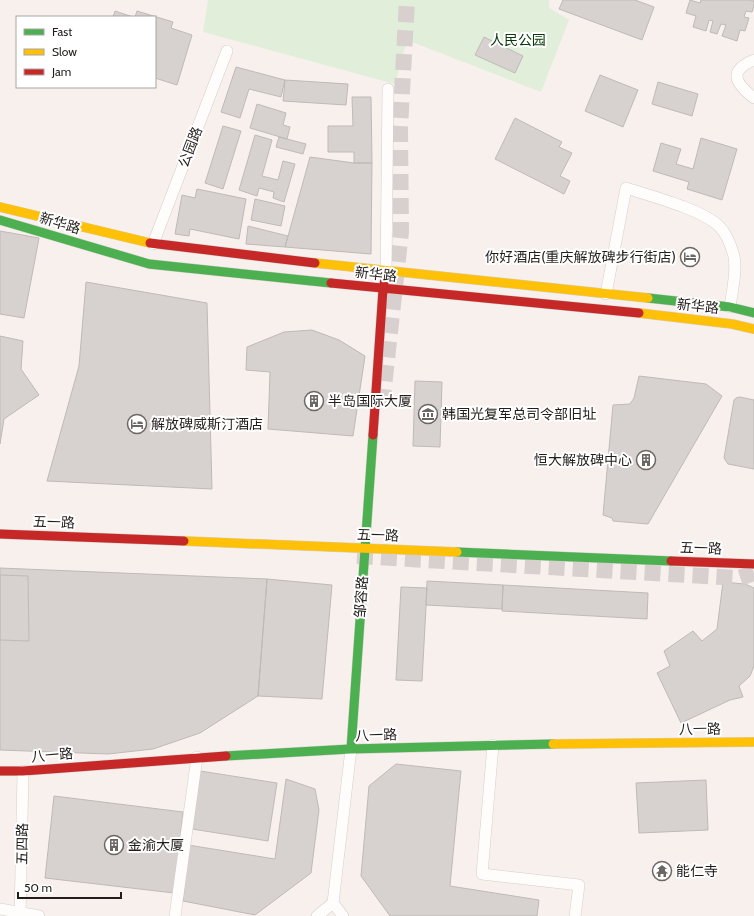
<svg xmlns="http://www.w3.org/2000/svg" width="754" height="916" viewBox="0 0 754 916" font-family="Cabin,'Noto Sans SC',sans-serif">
  <rect width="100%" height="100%" fill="#f8f0ed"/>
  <path fill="#e0eeda" d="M208,0H549V8L569,20L541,92L407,40L395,84L203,32Z"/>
  <path fill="#d7d1cf" stroke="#bfbab7" d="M563,0H635L654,7L642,40L559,9Z
    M690,0L700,3L701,0H750L754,1V6L752,12L746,11L744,17L749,18L745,31L740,30L737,41L722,36L726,25L721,24L717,34L710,32L713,21L709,20L706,31L693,27L696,16L686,13Z
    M115,11L133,17H113Z
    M137,11L173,22L171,28L192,35L177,85L155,78V17H135Z
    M484,37L523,56L515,73L475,55Z
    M236,67L285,80L281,97L249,89L240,118L221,112Z
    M600,75L638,90L623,127L585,111Z
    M285,80L348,84L346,105L283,101Z
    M658,82L698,94L692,116L652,104Z
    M352,97H371L372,163H354V152H328V126H353Z
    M257,104L286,113L283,125L290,127L287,139L250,128Z
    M515,118L562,142L559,147L572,153L560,176L570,181L564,194L495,159Z
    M223,126L241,131L223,189L205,183Z
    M255,135L272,140L262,176L278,180L283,161L295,164L284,202L273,198L274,192L259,188L257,196L239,190Z
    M279,137L306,144L303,154L276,147Z
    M701,138L737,149L722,200L687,189L689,182L653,171L661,143L681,149L676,164L693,169Z
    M310,157L354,163H372L371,254L285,247Z
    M197,189L246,199L239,239L190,229L189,236L175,234L182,195L195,198Z
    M255,199L285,206L281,226L251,220Z
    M248,226L288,236L285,247L246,244Z
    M0,231L39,238L24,318L0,314Z
    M86,282L207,303L212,489L47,481L79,366Z
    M312,330L339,340L365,356L353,436L268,429L270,372L246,370L247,347L284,332Z
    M0,336L23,341L21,369L39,395L4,419L0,444Z
    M639,376L706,384L722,396L648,524L613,521L612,518L603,515L613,405L630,404L634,398Z
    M415,381L442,382L440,447L413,446Z
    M740,397L754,400V469L728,464L724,458L734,400L736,398Z
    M0,568L267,579L258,696L200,733L153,749L108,754L0,750Z
    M0,575L28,576L29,641L0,640Z
    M267,579L332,585L322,699L258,696Z
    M427,581L503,585L502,609L426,605Z
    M723,582L745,584L754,588V666L750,676L739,686L743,697L730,700L681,723L657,673L670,666L664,651L693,631L702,641L717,629Z
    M503,585L648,593L647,619L502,611Z
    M401,587L427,588L422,681L396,680Z
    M396,764L461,771L450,886L539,900L537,916H390L361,876L369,786Z
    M200,771L277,783L268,841L192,829Z
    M286,779L315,789L319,810L311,873L255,915L183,901L188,845L275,859Z
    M706,780L708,830L639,833L636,783Z
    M54,796L183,812L174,893L45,878Z"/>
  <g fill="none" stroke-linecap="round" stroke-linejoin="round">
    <path stroke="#d8d0ce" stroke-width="16" stroke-dasharray="16 8" stroke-linecap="butt" d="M382,405L401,232L400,128L407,0
      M357,556L739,578L754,573"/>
    <defs>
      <path id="street" d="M754,60C727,71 736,84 754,98
        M153,244L227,51
        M386,271L388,89
        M606,294L626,188C651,196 701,209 719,226C727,234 731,245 734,256C737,272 732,291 730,307
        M493,745L482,874L579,885L575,916
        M333,903L343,916
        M0,909L39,916
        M20,916L23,771
        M175,916L197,757
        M317,916L333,903L351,749"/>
      <path id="fast" d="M0,220L149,264L331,283
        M648,298L730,307L754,313
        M457,552L671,561
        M351,749L373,435
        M226,756L350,749L553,744"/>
      <path id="slow" d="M0,207L150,243
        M315,263L648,298
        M639,313L732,324L754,329
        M184,541L457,552
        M553,744L754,742"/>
      <path id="jam" d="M150,243L315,263
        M331,283L639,313
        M373,435L383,289L385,279
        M0,534L184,541
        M671,561L754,564
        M0,771H23L226,756"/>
    </defs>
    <use href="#street" stroke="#d4cecb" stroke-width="12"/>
    <use href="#fast" stroke="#d4cecb" stroke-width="10"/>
    <use href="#slow" stroke="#d4cecb" stroke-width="10"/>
    <use href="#jam" stroke="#d4cecb" stroke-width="10"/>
    <use href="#street" stroke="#fefdfc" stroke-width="11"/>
    <use href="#fast" stroke="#4caf50" stroke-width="9"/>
    <use href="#slow" stroke="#ffc107" stroke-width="9"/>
    <use href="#jam" stroke="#c62828" stroke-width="9"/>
  </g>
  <defs>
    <symbol id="hotel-ring" viewBox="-11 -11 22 22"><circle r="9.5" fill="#fff" stroke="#6d6764" stroke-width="1.5"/><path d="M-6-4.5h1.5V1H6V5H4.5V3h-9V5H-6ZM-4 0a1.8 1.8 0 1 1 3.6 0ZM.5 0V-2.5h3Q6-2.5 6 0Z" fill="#6d6764"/></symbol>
    <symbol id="building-ring" viewBox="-11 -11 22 22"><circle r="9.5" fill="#fff" stroke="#6d6764" stroke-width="1.5"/><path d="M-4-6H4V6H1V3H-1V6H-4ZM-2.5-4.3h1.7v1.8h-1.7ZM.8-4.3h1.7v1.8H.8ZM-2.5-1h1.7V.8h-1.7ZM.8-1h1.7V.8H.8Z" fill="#6d6764"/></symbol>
    <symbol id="museum-ring" viewBox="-11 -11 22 22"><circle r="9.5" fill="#fff" stroke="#6d6764" stroke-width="1.5"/><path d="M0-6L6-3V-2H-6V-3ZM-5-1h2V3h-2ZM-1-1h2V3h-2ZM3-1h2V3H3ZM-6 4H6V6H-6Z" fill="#6d6764"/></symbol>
    <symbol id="temple-ring" viewBox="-11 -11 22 22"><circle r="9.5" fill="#fff" stroke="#6d6764" stroke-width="1.5"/><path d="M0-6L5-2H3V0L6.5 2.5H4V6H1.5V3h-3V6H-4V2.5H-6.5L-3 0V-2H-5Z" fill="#6d6764"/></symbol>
  </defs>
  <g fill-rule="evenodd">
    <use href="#hotel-ring" x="679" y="246" width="22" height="22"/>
    <use href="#building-ring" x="303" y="390" width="22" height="22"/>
    <use href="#museum-ring" x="417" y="403" width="22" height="22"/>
    <use href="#hotel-ring" x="126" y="413" width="22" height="22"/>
    <use href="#building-ring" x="635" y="449" width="22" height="22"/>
    <use href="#building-ring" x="103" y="834" width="22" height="22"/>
    <use href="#temple-ring" x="651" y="860" width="22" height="22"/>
  </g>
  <g text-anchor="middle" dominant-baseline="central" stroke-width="4" stroke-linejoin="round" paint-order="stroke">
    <g font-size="14" fill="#09380a" stroke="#fff">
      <text x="518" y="40">人民公园</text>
    </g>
    <g font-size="14" fill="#221d1b" stroke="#fff">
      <text transform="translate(190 147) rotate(-69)">公园路</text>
      <text transform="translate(60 223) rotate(17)">新华路</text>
      <text transform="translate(376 274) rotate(6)">新华路</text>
      <text transform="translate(698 306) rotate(6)">新华路</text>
      <text transform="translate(54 522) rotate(2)">五一路</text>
      <text transform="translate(378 535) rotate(2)">五一路</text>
      <text transform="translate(701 548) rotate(2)">五一路</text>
      <text transform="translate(361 597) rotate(-86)">邹容路</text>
      <text transform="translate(700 729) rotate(-1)">八一路</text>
      <text transform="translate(376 735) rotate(-2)">八一路</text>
      <text transform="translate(52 755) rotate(-5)">八一路</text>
      <text transform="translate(22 844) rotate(-89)">五四路</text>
    </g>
    <g font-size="14" fill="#221d1b" stroke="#fff" text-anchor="start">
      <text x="676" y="257" text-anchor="end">你好酒店(重庆解放碑步行街店)</text>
      <text x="328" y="401">半岛国际大厦</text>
      <text x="442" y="414">韩国光复军总司令部旧址</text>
      <text x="151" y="424">解放碑威斯汀酒店</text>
      <text x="632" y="460" text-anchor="end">恒大解放碑中心</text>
      <text x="128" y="845">金渝大厦</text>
      <text x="676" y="871">能仁寺</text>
    </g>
  </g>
  <rect x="16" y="16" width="140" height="72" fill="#ffffff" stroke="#a7a5a4"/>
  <rect x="24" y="29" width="20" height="6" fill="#4caf50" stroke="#a7a5a4"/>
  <text x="52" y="36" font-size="12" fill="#221d1b">Fast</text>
  <rect x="24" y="49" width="20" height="6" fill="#ffc107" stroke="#a7a5a4"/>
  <text x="52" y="56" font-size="12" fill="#221d1b">Slow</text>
  <rect x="24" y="69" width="20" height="6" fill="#c62828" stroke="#a7a5a4"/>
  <text x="52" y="76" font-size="12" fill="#221d1b">Jam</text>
  <path d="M18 892v6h103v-6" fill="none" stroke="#221d1b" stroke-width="2"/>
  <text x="24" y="892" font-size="12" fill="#221d1b" stroke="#ffffff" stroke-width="3" paint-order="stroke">50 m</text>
</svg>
